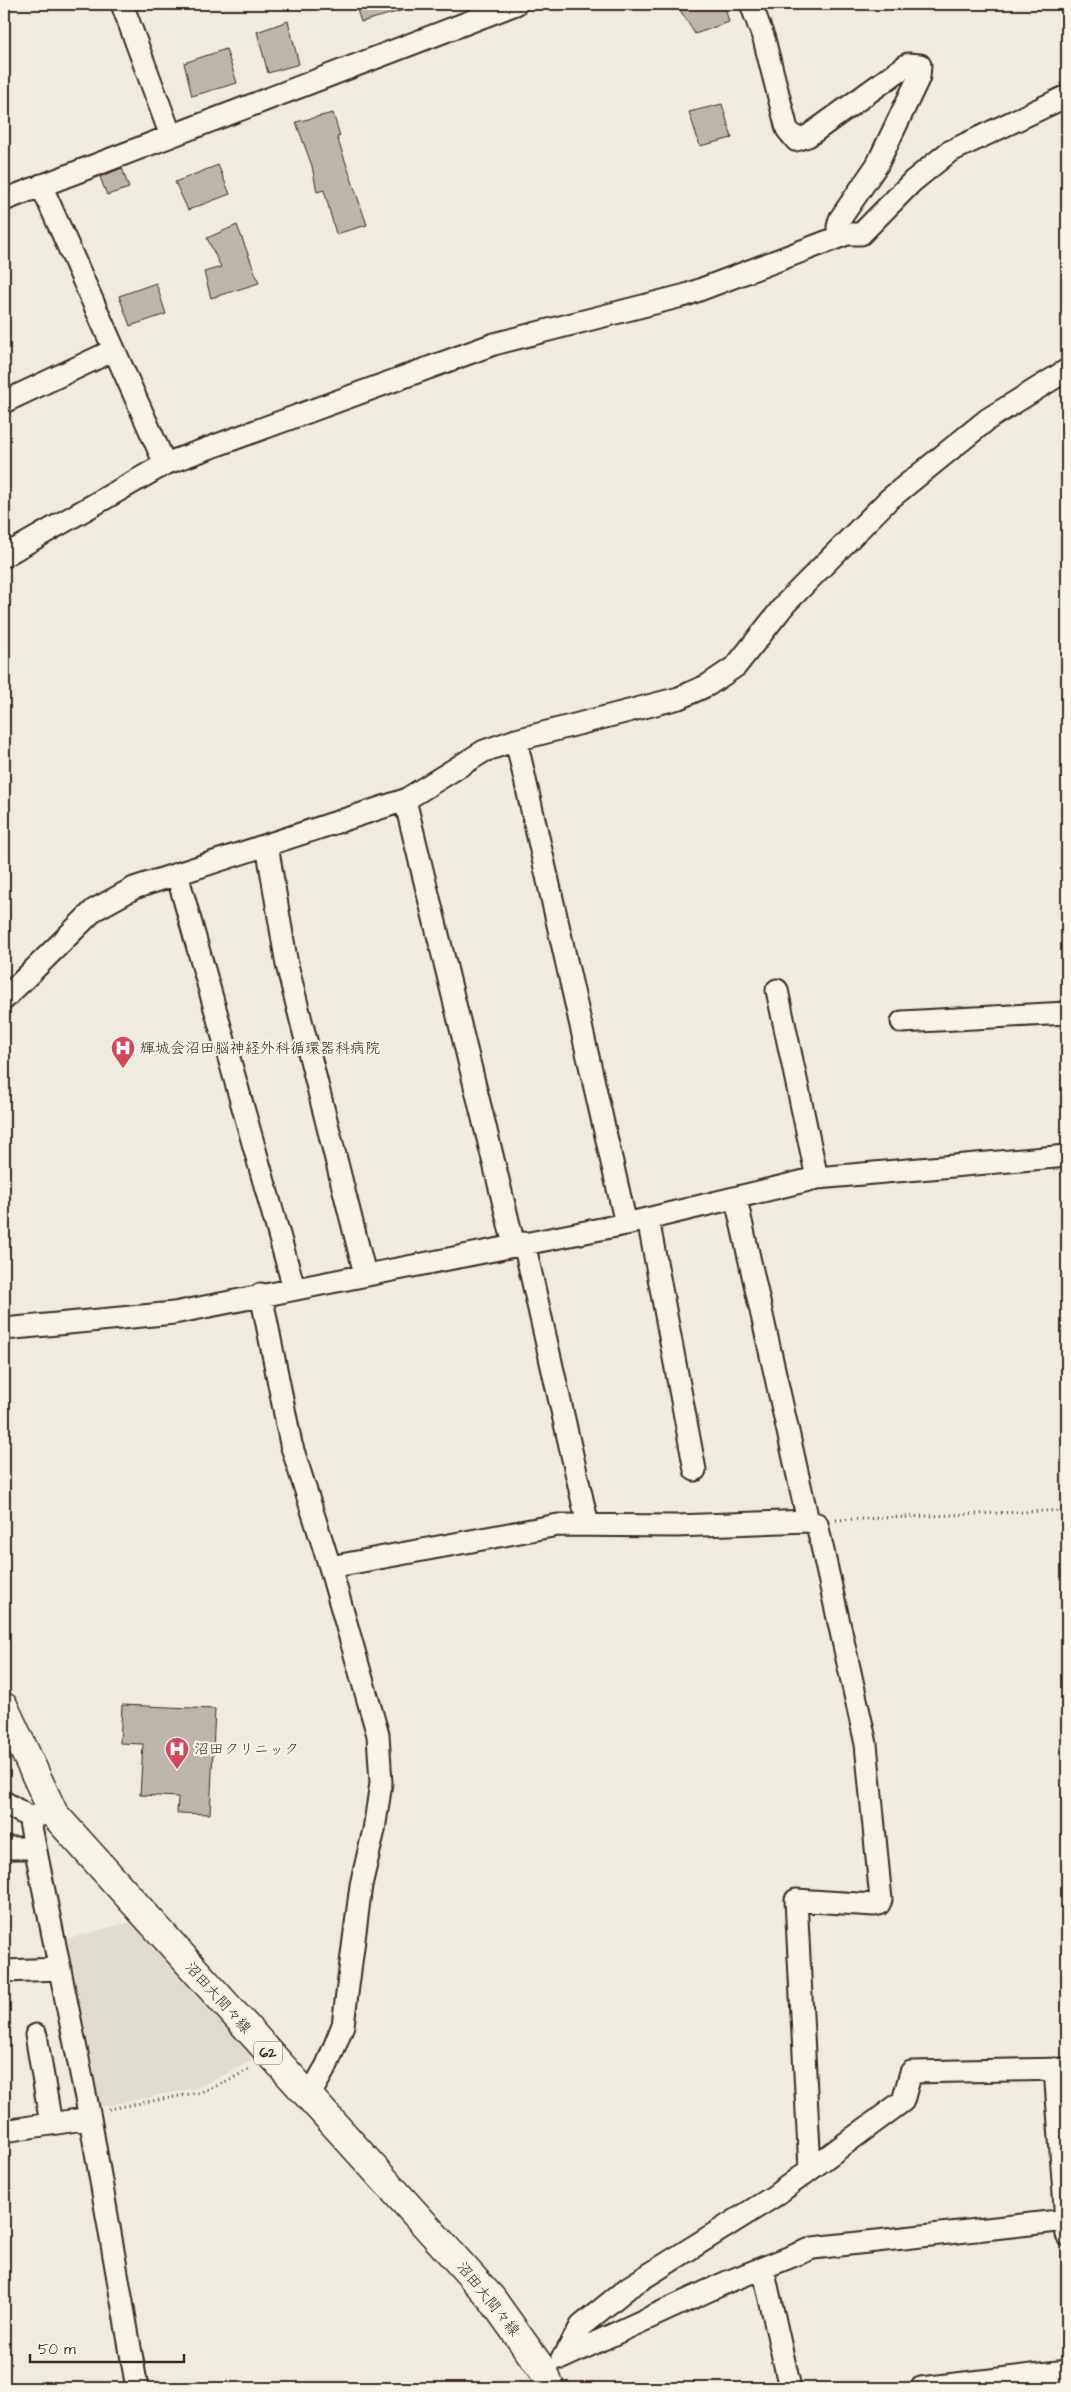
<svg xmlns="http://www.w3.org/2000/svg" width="1071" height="2392" viewBox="0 0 1071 2392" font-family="'Architects Daughter','Klee One',sans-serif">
  <rect width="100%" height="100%" fill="#efebe0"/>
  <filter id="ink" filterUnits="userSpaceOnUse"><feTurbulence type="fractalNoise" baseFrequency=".02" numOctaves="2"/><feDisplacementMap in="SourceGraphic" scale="10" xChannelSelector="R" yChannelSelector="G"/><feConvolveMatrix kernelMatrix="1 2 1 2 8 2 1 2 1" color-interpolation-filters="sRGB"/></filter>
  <g filter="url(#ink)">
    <path fill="#e0dbd0" d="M133,1921L257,2058L200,2087L96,2108L60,1941Z"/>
    <path fill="#bdb5aa" stroke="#3b2a1e" d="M355,4H407L408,9L361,22Z
      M710,4H724L729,22L695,34L680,10Z
      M288,21L299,64L268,73L257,32Z
      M226,49L237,83L192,96L184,63Z
      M722,104L732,138L700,146L689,112Z
      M333,113L340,136L337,137L367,225L336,234L324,190L317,192L312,166L296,122Z
      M218,165L230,194L188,210L175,182Z
      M122,168L129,188L107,195L100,177Z
      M237,225L259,283L211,298L204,272L221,267L207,238Z
      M156,283L166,314L130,326L119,296Z
      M122,1705L215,1709L210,1814L177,1813L178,1797L140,1795L143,1744L120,1743Z"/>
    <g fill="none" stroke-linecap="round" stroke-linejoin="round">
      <defs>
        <path id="minor" d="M122,4L171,136
          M751,4L764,39L787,129L796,140L808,136L908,64L920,65L919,77L877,165L840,219L838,227L847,234H861L913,181L949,152L1067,96
          M41,185L165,464
          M4,200L516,4
          M4,402L114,350
          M4,556L165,464L494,344L686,295L847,234
          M516,740L626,1224
          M405,800L514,1245
          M267,845L287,965L365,1274
          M177,874L294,1288
          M777,990L817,1178
          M4,999L94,910L134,888L405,800L484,751L516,740L679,698L708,685L736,666L786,603L888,500L988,419L1067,370
          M902,1022L1067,1013
          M736,1199L808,1521
          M648,1219L695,1470
          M524,1243L588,1525
          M261,1294L291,1444L330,1567L378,1735L381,1783L374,1830L361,1885L343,2025L327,2065L308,2098
          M4,1329L174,1313L626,1224L817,1178L1067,1156
          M330,1567L558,1525L676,1526L808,1521L817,1524L866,1744L881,1900L879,1904L874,1905L796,1900L810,2169
          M4,1802L29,1817L42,1815
          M29,1817L90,2118L137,2388
          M4,1848H35
          M4,1971L60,1969
          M36,2035L51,2124
          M1055,2069L1067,2235
          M4,2131L90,2118
          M763,2268L790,2388
          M564,2357L581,2326L629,2287L773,2197L903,2101L911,2072L1067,2069
          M562,2358L727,2282L813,2248L1067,2220
          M921,2388L1067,2371"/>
        <path id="primary" d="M4,1707L54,1814L492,2299L544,2372L550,2388"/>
      </defs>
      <use href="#minor" stroke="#3b2a1e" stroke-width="25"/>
      <use href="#primary" stroke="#3b2a1e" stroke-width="31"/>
      <path stroke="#3b2a1e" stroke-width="3" stroke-dasharray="1 4" stroke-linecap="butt" d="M836,1520L1067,1510
        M109,2109L201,2092L226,2082L251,2068"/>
      <use href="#minor" stroke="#f7f3e8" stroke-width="21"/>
      <use href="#primary" stroke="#f7f3e8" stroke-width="28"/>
    </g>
  </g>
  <defs>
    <symbol id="hospital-pin" viewBox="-11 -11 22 30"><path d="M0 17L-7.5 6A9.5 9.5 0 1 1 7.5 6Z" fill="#d1495b" stroke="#f7f3e8"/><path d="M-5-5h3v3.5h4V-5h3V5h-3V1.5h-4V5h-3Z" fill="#fff"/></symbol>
  </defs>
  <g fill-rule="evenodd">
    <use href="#hospital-pin" x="109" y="1034" width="28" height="38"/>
    <use href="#hospital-pin" x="163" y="1735" width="28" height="38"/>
  </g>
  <g text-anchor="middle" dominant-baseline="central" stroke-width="4.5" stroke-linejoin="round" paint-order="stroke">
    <rect fill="#f7f3e8" stroke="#73665b" stroke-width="1" x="254" y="2041.5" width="28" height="23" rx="4"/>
    <g font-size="14" font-weight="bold" fill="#3b2a1e">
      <text x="268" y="2053">62</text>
    </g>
    <g font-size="15" fill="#3b2a1e" stroke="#f7f3e8" text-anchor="start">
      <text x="140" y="1048">輝城会沼田脳神経外科循環器科病院</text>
      <text x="194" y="1749">沼田クリニック</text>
    </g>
    <g font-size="15" fill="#3b2a1e" stroke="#f7f3e8">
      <text transform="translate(218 1998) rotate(48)">沼田大間々線</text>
      <text transform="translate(488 2299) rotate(51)">沼田大間々線</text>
    </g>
  </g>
  <rect width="1071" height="2392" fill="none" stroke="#f7f3e8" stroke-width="20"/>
  <rect x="10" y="10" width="1051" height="2372" fill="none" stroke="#3b2a1e" stroke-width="2" filter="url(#ink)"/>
  <path d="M30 2354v8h154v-8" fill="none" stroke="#3b2a1e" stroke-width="2.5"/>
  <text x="38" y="2354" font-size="15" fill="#3b2a1e" stroke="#f7f3e8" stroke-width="4" paint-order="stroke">50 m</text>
</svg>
